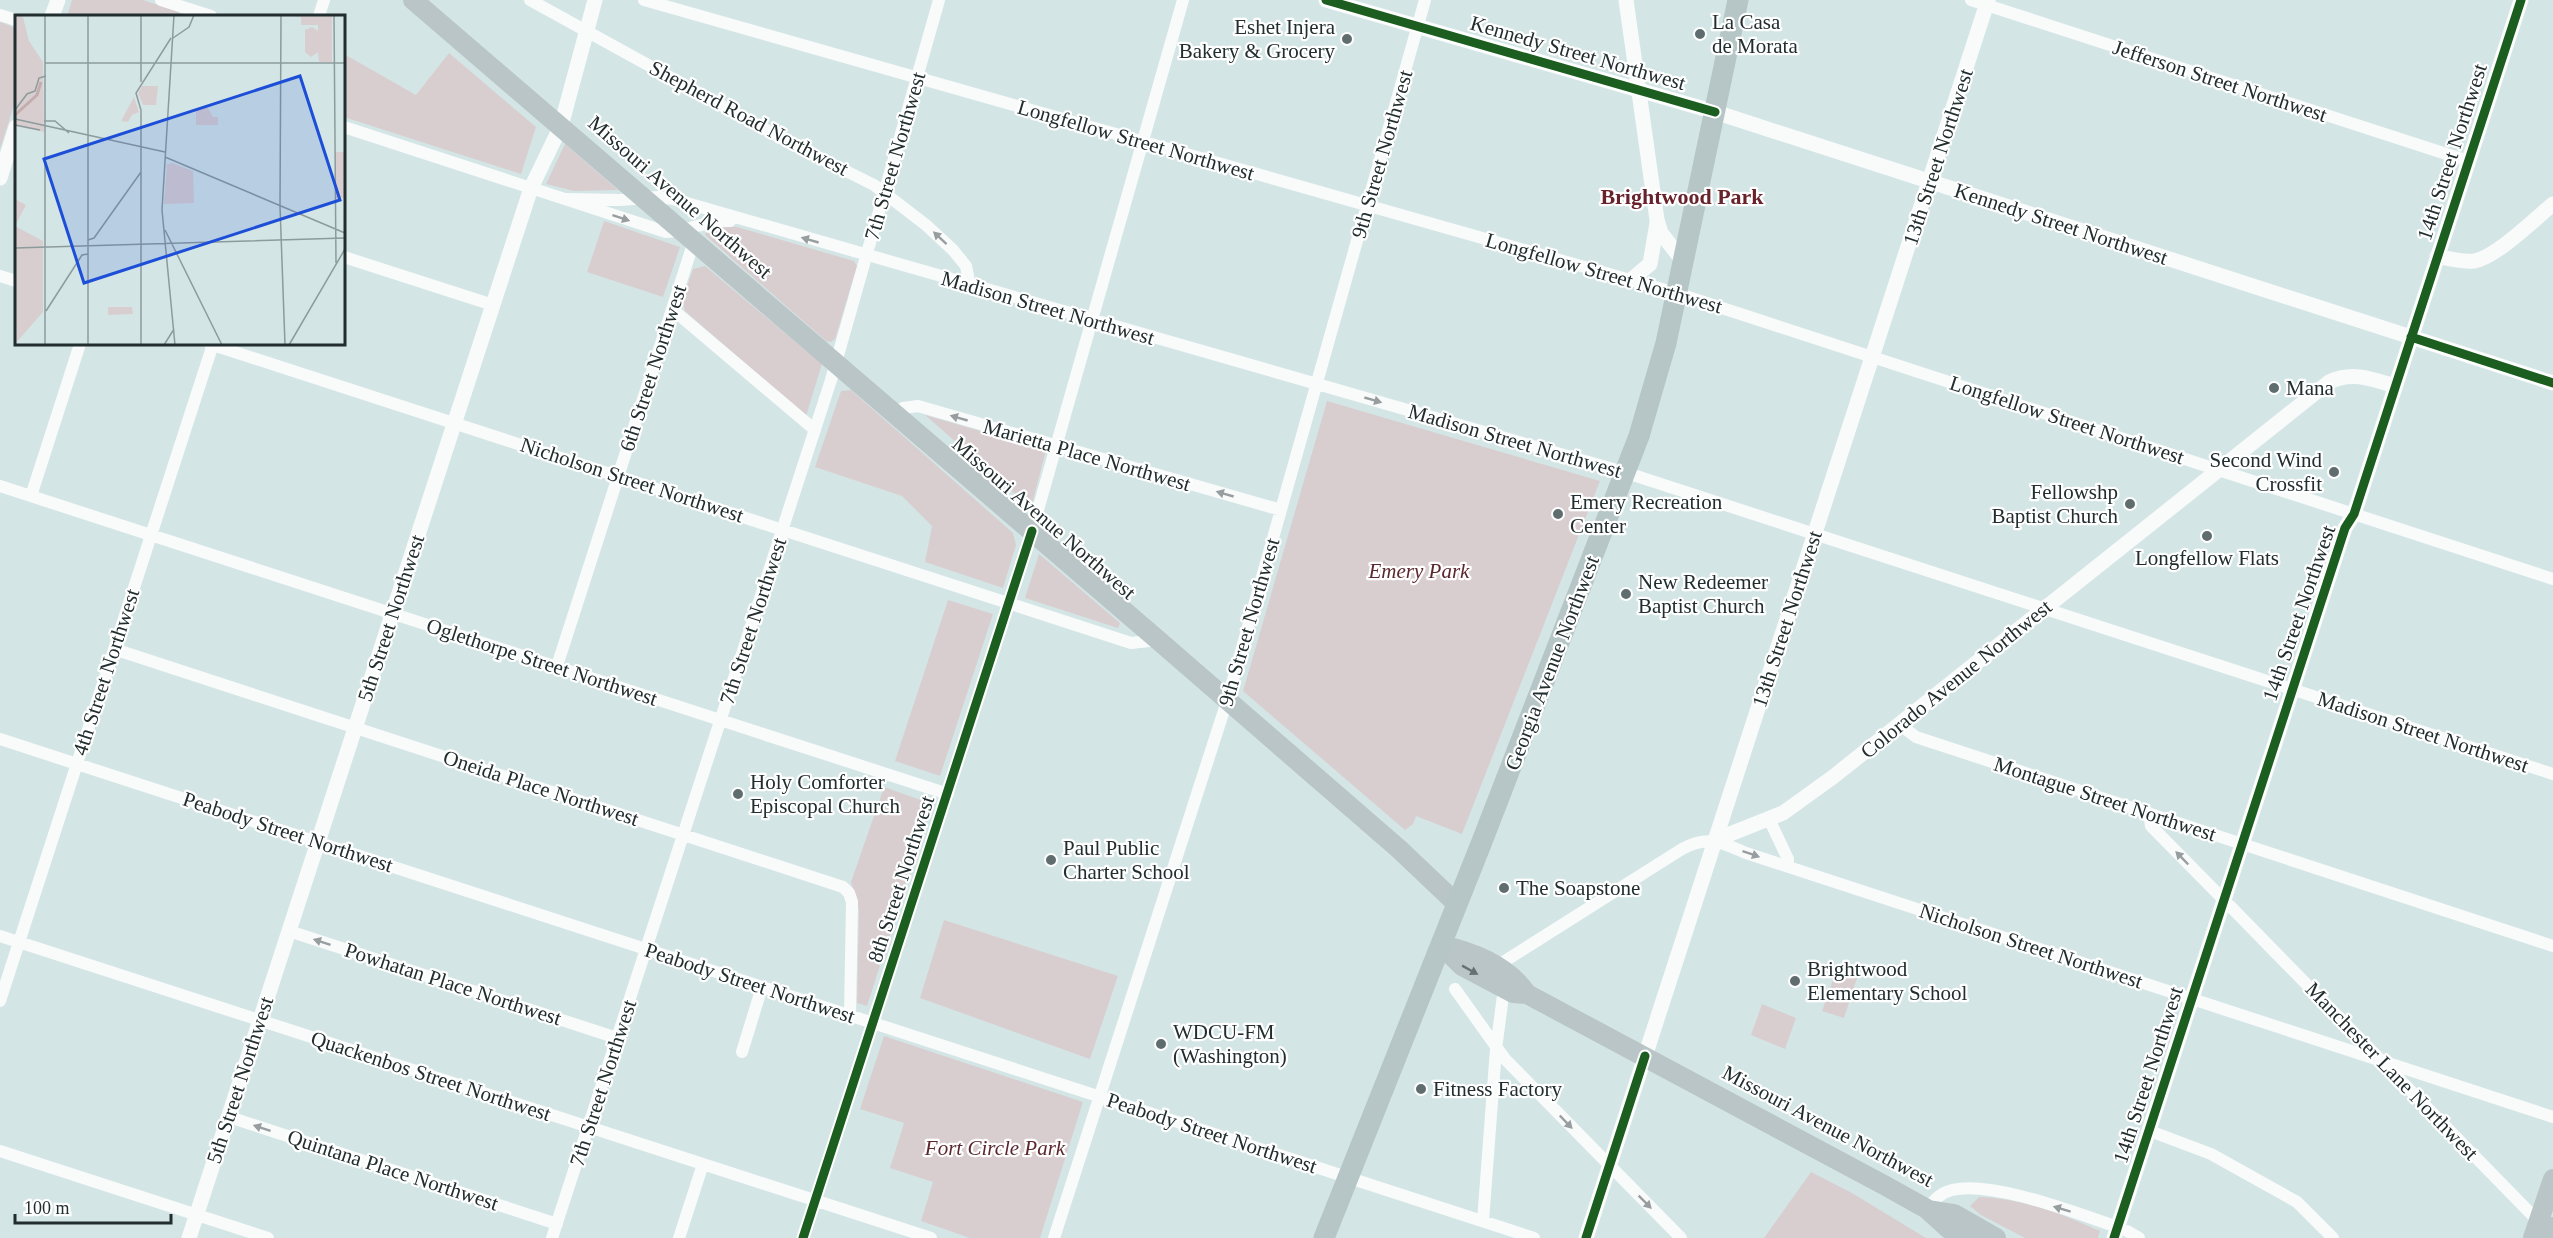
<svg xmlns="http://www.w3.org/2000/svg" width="2553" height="1238" viewBox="0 0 2553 1238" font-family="'Times New Roman',serif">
  <rect width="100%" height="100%" fill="#d4e5e6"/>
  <path fill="#d9cecf" d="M72,0H143L179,12L177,16H67Z
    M0,22L16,28V99L0,149Z
    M449,53L536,127L521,174L344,117V54L416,95Z
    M565,144L618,190L574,191L546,184Z
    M604,221L680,247L663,297L587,272Z
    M726,226L737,227L854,261L857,266L835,339L831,342L826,341L705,235L707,229Z
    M705,266L822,364L806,416L685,311L682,301L693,269Z
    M851,390L1013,533L1016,545L1003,588L925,562L932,526L902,496L815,467L841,391Z
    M1327,401L1600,481L1462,834L1416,816L1413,824L1405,830L1243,691Z
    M925,415L1046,450L1031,508Z
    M1039,554L1120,623L1118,628L1025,598Z
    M948,600L993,614L940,776L895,761Z
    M884,787L932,804L867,1006L857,1003L859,910L851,882Z
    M944,920L1118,976L1090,1059L920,998Z
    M1837,968L1858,975L1844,1018L1822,1011Z
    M1762,1004L1796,1018L1785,1049L1751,1035Z
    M884,1036L1083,1102L1040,1238H970L921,1221L933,1182L890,1168L904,1123L860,1109Z
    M1811,1172L1852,1193L1926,1238H1764Z
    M1979,1197C2019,1198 2064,1214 2100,1231L2098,1238H2025L1981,1215L1970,1206Z"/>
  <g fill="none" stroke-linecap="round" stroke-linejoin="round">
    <path stroke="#f9fbfb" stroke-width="12" d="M161,0L211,16
      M530,0L788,142L874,185L926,225L953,250L966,266L970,286
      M644,0L1676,293L2553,579
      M1971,0L2468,161
      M0,15L16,20
      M319,16L324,0
      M344,127L666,232C688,231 708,220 730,221
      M566,199L620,200L658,197L673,199L1627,473L2553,774
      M344,257L493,305
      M0,276L16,281
      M672,309L815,430
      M210,344L1131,643L1158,640
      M894,413L903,408L918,406L1281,510
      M0,486L948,794
      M31,496L80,344
      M114,649L843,887L849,893L852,902L850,1015
      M557,666L694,241
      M1899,724L1916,737L2553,946
      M0,739L1534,1238
      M2149,813L2151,826L2223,899
      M1769,819L1788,859V867
      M2230,906L2542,1225
      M289,931L617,1038
      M0,936L931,1238
      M1497,966L1682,849C1708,835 1721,842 1746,853L2553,1117
      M1455,989L1505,1059L1681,1238
      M0,1001L213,344
      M742,1052L762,987
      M229,1117L557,1224
      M2150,1131L2211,1154L2297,1202L2333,1238
      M0,1151L268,1238
      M1927,1209C1934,1200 1940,1193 1952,1190C1992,1180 2078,1214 2118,1227
      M1483,1221L1496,1049L1504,988
      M2127,1231L2139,1238
      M552,1238L831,380L939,0
      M679,1238L703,1164
      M803,1238L1028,545L1183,0
      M1054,1238L1227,701L1425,0"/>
    <path stroke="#f9fbfb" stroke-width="15" d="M1326,0L1715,112L2553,383
      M1626,0L1657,220L1661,233L1683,261
      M52,16L58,0
      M0,178L16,127
      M2437,256C2449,259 2462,262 2474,261C2495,258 2535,219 2553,204
      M1631,280L1650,264L1657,223
      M1715,840L1783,813L1833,777L2329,382C2352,371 2372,379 2395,386
      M189,1238L531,188L561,126L595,0
      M1586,1238L1988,0
      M2114,1238L2345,528L2354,514L2521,0"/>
    <path stroke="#b9c5c6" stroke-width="20" d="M413,0L1158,640L1399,849L1457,904
      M1441,945L1462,966L1513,993L1527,994L1884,1185L1927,1209L1949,1229L1966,1238
      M1441,945C1473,952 1508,966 1527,994
      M1929,1210L1954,1214L1996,1238
      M2533,1238L2553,1179
      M2549,1238L2553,1227"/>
    <path stroke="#b6c6c7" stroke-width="21" d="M1324,1238L1481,844L1639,436L1666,343L1738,0"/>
    <defs>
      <path id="cycleway" d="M1326,0L1715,112
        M2411,337L2553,383
        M803,1238L1032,531
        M1586,1238L1645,1056
        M2114,1238L2345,528L2354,514L2521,0"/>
    </defs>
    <use href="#cycleway" stroke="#fff" stroke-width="13"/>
    <use href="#cycleway" stroke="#1b5e20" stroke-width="9"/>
  </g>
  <defs><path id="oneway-solid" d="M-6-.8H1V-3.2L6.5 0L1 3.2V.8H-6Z" transform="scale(1.5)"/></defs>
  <g fill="#989e9f">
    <use href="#oneway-solid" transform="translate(621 218) rotate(18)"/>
    <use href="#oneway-solid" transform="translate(940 238) rotate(-137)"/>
    <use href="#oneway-solid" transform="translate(810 240) rotate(-164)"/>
    <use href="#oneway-solid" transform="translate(1373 400) rotate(16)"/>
    <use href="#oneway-solid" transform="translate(959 418) rotate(-164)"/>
    <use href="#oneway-solid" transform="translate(1225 494) rotate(-164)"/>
    <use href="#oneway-solid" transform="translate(1751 854) rotate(19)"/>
    <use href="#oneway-solid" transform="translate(2182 858) rotate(-134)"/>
    <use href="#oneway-solid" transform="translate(322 942) rotate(-162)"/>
    <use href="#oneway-solid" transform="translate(1566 1122) rotate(46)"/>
    <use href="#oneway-solid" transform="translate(262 1128) rotate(-162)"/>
    <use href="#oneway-solid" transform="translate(1645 1202) rotate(45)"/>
    <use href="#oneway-solid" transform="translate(2062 1209) rotate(-163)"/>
  </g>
  <use fill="#657172" href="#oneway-solid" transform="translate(1470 970) rotate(29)"/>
  <g fill="#606d6e" stroke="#fff" stroke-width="2">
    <circle cx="1700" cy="34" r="6"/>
    <circle cx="1347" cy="39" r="6"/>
    <circle cx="2274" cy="388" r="6"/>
    <circle cx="2334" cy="472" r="6"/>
    <circle cx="2130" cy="504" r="6"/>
    <circle cx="1558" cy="514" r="6"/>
    <circle cx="2207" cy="536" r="6"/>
    <circle cx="1626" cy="594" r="6"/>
    <circle cx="738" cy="794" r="6"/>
    <circle cx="1051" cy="860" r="6"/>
    <circle cx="1504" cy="888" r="6"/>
    <circle cx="1795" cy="981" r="6"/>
    <circle cx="1161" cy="1044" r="6"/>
    <circle cx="1421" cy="1089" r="6"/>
  </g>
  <g text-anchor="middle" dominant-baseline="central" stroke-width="4.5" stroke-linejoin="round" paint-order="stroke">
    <g font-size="21" fill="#212d2e" stroke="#fff" text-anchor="start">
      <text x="1712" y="22">La Casa<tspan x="1712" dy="24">de Morata</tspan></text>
      <text x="1335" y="27" text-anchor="end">Eshet Injera<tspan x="1335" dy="24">Bakery &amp; Grocery</tspan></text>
      <text x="2286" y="388">Mana</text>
      <text x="2322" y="460" text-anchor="end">Second Wind<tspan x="2322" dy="24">Crossfit</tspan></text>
      <text x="2118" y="492" text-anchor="end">Fellowshp<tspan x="2118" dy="24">Baptist Church</tspan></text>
      <text x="1570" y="502">Emery Recreation<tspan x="1570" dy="24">Center</tspan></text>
      <text x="2207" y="558" text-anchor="middle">Longfellow Flats</text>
      <text x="1638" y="582">New Redeemer<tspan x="1638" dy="24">Baptist Church</tspan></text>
      <text x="750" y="782">Holy Comforter<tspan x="750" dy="24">Episcopal Church</tspan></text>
      <text x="1063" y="848">Paul Public<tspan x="1063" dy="24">Charter School</tspan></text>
      <text x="1516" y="888">The Soapstone</text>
      <text x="1807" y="969">Brightwood<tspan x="1807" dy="24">Elementary School</tspan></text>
      <text x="1173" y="1032">WDCU-FM<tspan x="1173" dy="24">(Washington)</tspan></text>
      <text x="1433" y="1089">Fitness Factory</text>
    </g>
    <g font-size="21" fill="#212d2e" stroke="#fff">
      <text transform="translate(1578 53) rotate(16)">Kennedy Street Northwest</text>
      <text transform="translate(2220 81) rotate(18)">Jefferson Street Northwest</text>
      <text transform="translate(749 118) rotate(28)">Shepherd Road Northwest</text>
      <text transform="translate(1136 140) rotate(16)">Longfellow Street Northwest</text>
      <text transform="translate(2452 152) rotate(-72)">14th Street Northwest</text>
      <text transform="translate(1382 154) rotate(-74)">9th Street Northwest</text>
      <text transform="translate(895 156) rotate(-74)">7th Street Northwest</text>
      <text transform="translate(1938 157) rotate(-72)">13th Street Northwest</text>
      <text transform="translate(680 197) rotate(41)">Missouri Avenue Northwest</text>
      <text transform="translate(2061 224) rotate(18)">Kennedy Street Northwest</text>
      <text transform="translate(1604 273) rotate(16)">Longfellow Street Northwest</text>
      <text transform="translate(1048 308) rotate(16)">Madison Street Northwest</text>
      <text transform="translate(653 368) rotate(-72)">6th Street Northwest</text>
      <text transform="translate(2067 420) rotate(18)">Longfellow Street Northwest</text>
      <text transform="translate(1515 441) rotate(16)">Madison Street Northwest</text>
      <text transform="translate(1087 455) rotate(16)">Marietta Place Northwest</text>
      <text transform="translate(632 480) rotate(18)">Nicholson Street Northwest</text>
      <text transform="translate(1044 518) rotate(41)">Missouri Avenue Northwest</text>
      <text transform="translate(2299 613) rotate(-71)">14th Street Northwest</text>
      <text transform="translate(391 618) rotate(-72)">5th Street Northwest</text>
      <text transform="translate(1787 619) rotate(-72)">13th Street Northwest</text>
      <text transform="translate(753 621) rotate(-72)">7th Street Northwest</text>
      <text transform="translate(1249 622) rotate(-74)">9th Street Northwest</text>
      <text transform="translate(542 662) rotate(18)">Oglethorpe Street Northwest</text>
      <text transform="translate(1552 663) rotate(-69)">Georgia Avenue Northwest</text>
      <text transform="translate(106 672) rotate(-72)">4th Street Northwest</text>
      <text transform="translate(1956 679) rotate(-39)">Colorado Avenue Northwest</text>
      <text transform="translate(2423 732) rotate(18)">Madison Street Northwest</text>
      <text transform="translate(541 788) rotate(18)">Oneida Place Northwest</text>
      <text transform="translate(2105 799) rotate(18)">Montague Street Northwest</text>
      <text transform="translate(288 832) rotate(18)">Peabody Street Northwest</text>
      <text transform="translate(901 879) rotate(-72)">8th Street Northwest</text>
      <text transform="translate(2031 946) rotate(18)">Nicholson Street Northwest</text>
      <text transform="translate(750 983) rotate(18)">Peabody Street Northwest</text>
      <text transform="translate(453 984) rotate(18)">Powhatan Place Northwest</text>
      <text transform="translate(2392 1071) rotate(46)">Manchester Lane Northwest</text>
      <text transform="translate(2148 1075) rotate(-72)">14th Street Northwest</text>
      <text transform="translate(431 1076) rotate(18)">Quackenbos Street Northwest</text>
      <text transform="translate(240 1080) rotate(-72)">5th Street Northwest</text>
      <text transform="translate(603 1083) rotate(-72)">7th Street Northwest</text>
      <text transform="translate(1828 1126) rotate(28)">Missouri Avenue Northwest</text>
      <text transform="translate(1212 1133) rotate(18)">Peabody Street Northwest</text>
      <text transform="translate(393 1170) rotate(18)">Quintana Place Northwest</text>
    </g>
    <g font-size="21" font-style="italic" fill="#5b272d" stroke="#fff">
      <text x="1419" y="571">Emery Park</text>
      <text x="995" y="1148">Fort Circle Park</text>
    </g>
    <g font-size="22" font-weight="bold" fill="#67222b" stroke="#fff">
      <text x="1682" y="196">Brightwood Park</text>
    </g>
  </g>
  <g transform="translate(15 15)">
    <rect width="330" height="330" fill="#d4e5e6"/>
    <path d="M0,0L8,2L14,26L28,47L29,117L0,111ZM267,0H317V47H304L303,37L296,42L290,37V15L297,12L303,16V10H286V2ZM127,71H143L141,90H128L123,78ZM119,82L124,97L117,100L113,107L106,106ZM181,93H193L198,102H203V110H181ZM320,137H330V183H320ZM157,148L178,156L179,188L149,189L152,149ZM0,184L11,190L0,211L28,226V297L0,329ZM93,292H117L118,299L93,300Z" fill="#d9cecf"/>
    <path fill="none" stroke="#c3adaf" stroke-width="3" d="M0,100L22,80L26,67"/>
    <path fill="none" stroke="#8c9b9c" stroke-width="1.5" d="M30,0V330M159,0L147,195L160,330M266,0L265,191L270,330M319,0L321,248M158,23L174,12L179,0M30,48H330M126,67V0M0,95L12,79L20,76L24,63L31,61M0,104L150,137M29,106H40L54,118M0,110L25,115M150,142L330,218M150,215L207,330M73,225L79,223L126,157M0,233L330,223M31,296L67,240L73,239M73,330V0M126,330V95L121,78L156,23M149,330L159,314M274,330L330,234"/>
    <path fill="#1d4ed8" fill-opacity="0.15" stroke="#1d4ed8" stroke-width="3" d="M285,61L325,185L69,268L29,144Z"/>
    <rect width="330" height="330" fill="none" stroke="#212d2e" stroke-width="3"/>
  </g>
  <path d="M15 1214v9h156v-9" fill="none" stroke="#212d2e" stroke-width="3"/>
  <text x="24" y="1214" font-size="18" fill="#212d2e" stroke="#ffffff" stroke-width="4.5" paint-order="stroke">100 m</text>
</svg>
